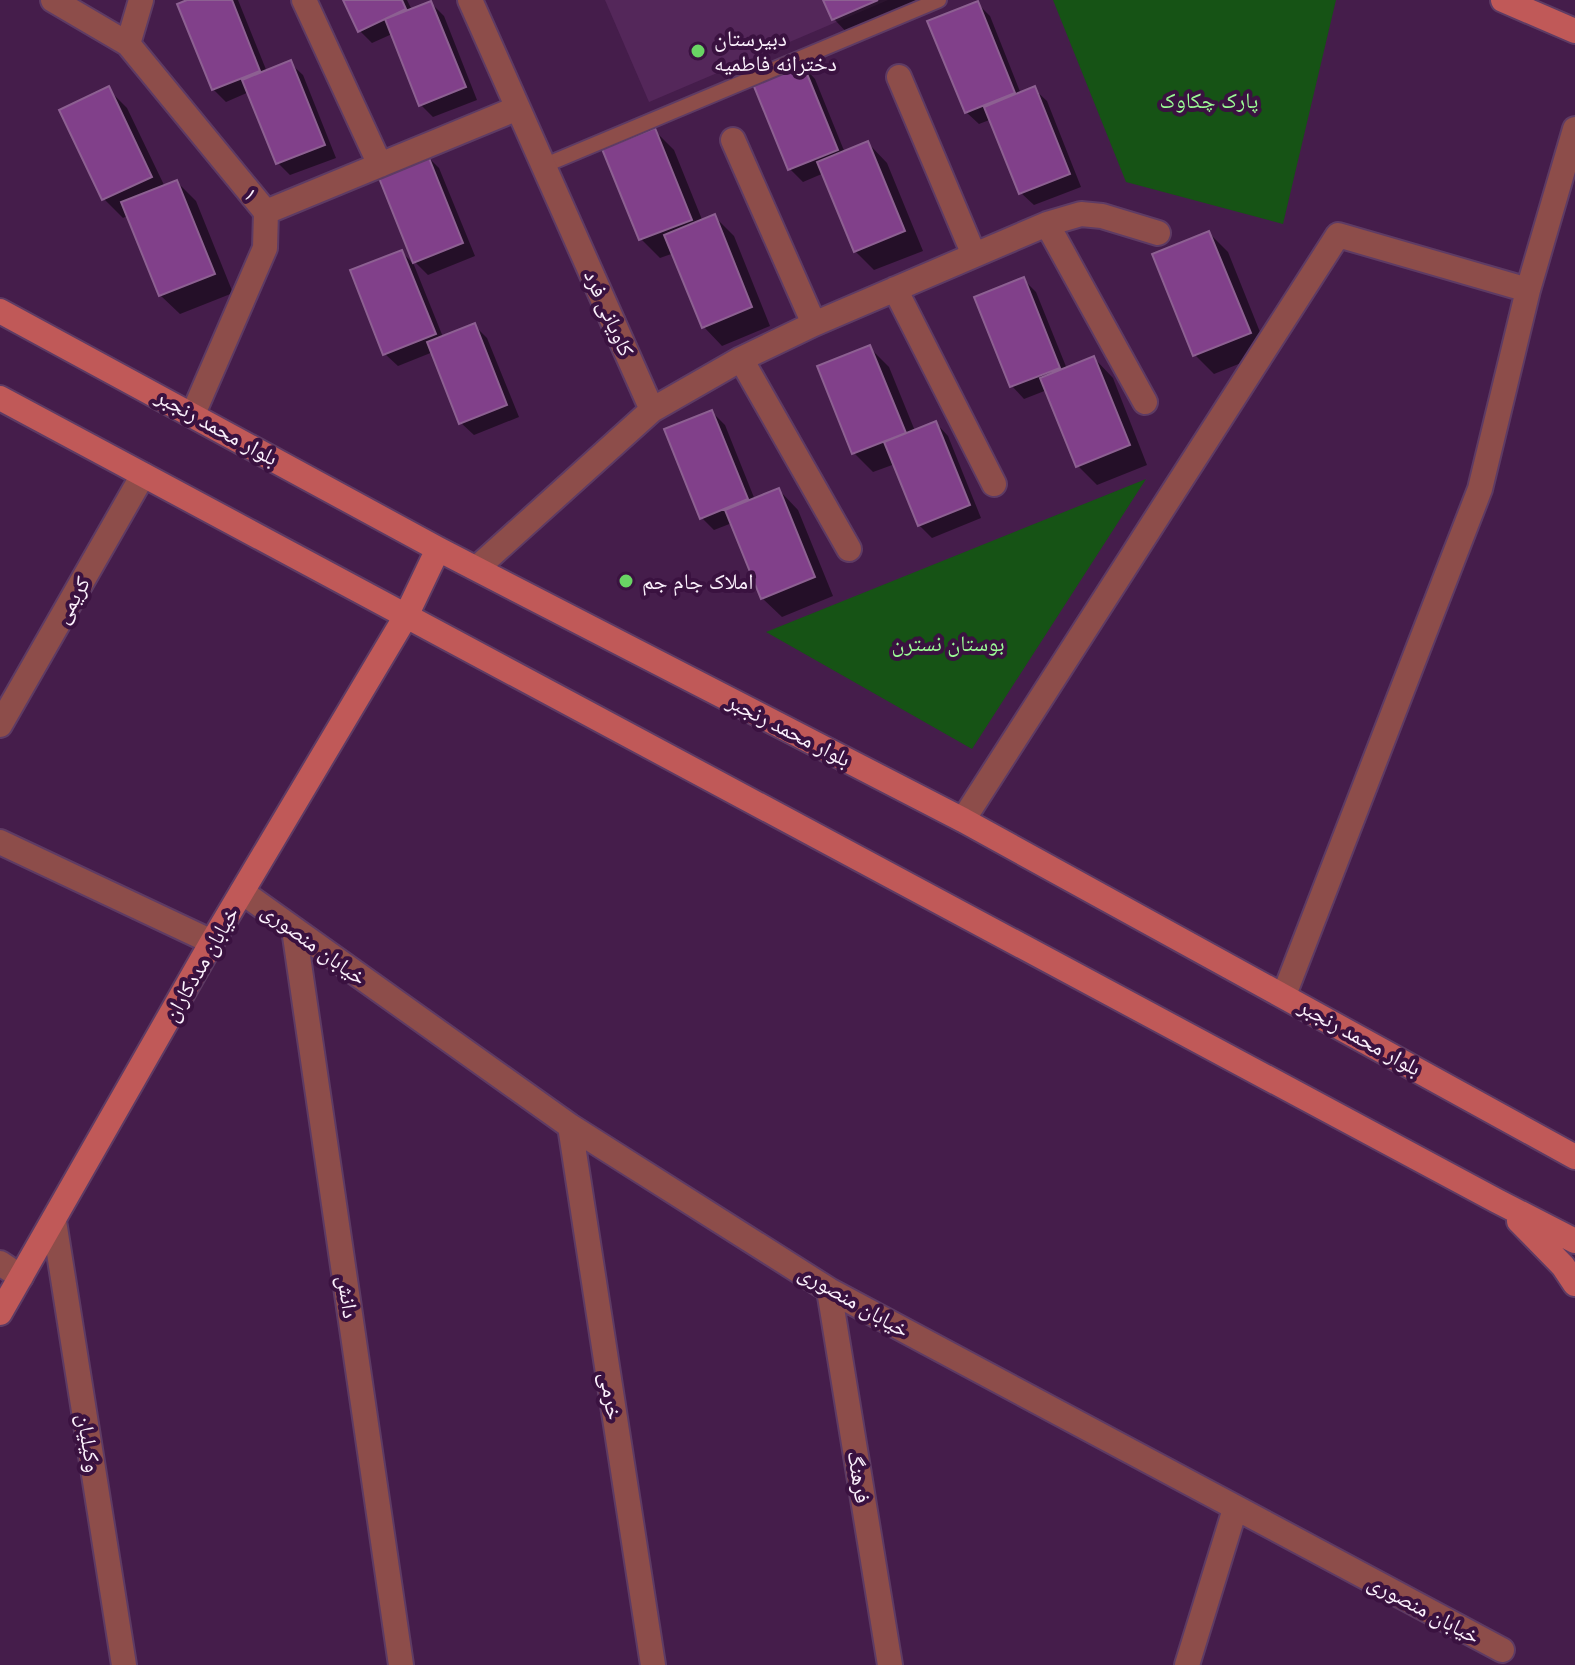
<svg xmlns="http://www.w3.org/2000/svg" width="1575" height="1665" viewBox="0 0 1575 1665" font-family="Figtree,'Noto Naskh Arabic',sans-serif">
  <rect width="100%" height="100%" fill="#451d4b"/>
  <path fill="#54275a" d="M605,0H888L649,102Z"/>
  <path fill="#165315" d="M1053,0H1336L1283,224L1126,182Z
    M1146,479L972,749L766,632Z"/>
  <path fill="#0007" d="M192,0H238L267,72L290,63L303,75L336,158L290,175L278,163L249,92L226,102L213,89Z
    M345,0H407L412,10L431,3L444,16L477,100L433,117L421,105L392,34L372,43L360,31Z
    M825,0H935L853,39L834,19Z
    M977,3L990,16L1021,94L1034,89L1047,101L1081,187L1034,205L1021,193L992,119L979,124L966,112Z
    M803,66L815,79L845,153L868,143L887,163L923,251L874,270L855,251L824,173L803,182L790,169L756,85Z
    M108,89L127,108L165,187L177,182L196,201L233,293L180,314L160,295L129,215L123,218L104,199Z
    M654,130L674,150L703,222L715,217L734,236L770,326L722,346L703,326L674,253L660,258L641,239L605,150Z
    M426,155L439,168L475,256L428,275L415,262L379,174Z
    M1209,233L1228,252L1268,352L1214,374L1195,355Z
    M402,252L414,265L443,337L474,325L487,338L519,417L474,435L461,423L433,352L398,366L385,354Z
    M1023,279L1036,292L1067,369L1094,358L1113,378L1147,465L1097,485L1078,466L1047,390L1024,399L1012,386Z
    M870,348L889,367L915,431L936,423L948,436L981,518L932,538L919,525L895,464L873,472L854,453L820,367Z
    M712,412L725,425L755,500L779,490L798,510L833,596L782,617L762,598L732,523L714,530L702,518Z"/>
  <path fill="#81408a" stroke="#8d6092" stroke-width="2" d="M187,0H232L260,71L212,90L177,4Z
    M343,0H402L406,9L358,32Z
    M823,0H878L832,20Z
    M431,1L466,87L419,106L385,19Z
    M978,1L1015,93L965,113L927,21Z
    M291,60L325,145L276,164L242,80Z
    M803,64L838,150L788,170L753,84Z
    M109,86L152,177L102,200L59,110Z
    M1035,86L1070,174L1019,194L984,107Z
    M655,128L692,220L639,240L602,149Z
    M868,141L905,231L854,252L817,162Z
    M427,153L463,243L413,263L377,173Z
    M177,180L215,274L159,296L121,202Z
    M715,214L752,307L702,328L664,235Z
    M1209,231L1251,333L1193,356L1152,254Z
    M402,250L436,334L383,355L350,270Z
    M1024,277L1060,368L1010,387L974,297Z
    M475,323L507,405L459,424L427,342Z
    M870,345L906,433L852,454L817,366Z
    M1094,356L1130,445L1076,467L1040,378Z
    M712,410L748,499L700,519L664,429Z
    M936,421L970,505L918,526L884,442Z
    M779,488L815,577L761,599L725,510Z"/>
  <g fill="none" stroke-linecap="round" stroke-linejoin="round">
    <defs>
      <path id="lane" d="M543,166L939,0"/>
      <path id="street" d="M53,0L128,44L266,212L265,248L193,414
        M304,0L380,165
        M470,0L652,410
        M128,44L141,0
        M899,77L974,255
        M733,140L814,324
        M266,212L518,108
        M1047,224L1145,402
        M895,289L994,484
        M741,359L849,549
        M477,568L652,410L741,359L814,324L1047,224L1081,214L1102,216L1158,233
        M0,725L143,475
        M963,820L1338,235L1528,290
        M0,842L212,942
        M242,892L570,1126L829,1290L1502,1650
        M294,929L401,1665
        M1284,995L1480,489L1528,290L1575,129
        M570,1126L653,1665
        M54,1221L124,1665
        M0,1263L21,1277
        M829,1290L890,1665
        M1187,1665L1235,1509"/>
      <path id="secondary" d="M1503,0L1575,31
        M0,311L438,549L963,820L1575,1157
        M0,398L1497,1201L1575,1241
        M1519,1221L1563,1266L1575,1284
        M0,1313L212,942L406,616L438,549"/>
    </defs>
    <use href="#lane" stroke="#5e3b64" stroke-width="18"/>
    <use href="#street" stroke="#5e3b64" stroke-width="28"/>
    <use href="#secondary" stroke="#5e3b64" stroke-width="28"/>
    <use href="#lane" stroke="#8d4d4a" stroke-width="14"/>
    <use href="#street" stroke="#8d4d4a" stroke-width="24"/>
    <use href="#secondary" stroke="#c05958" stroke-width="24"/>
  </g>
  <g fill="#69d464" stroke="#3a1240" stroke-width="3">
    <circle cx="698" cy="51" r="8"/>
    <circle cx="626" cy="581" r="8"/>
  </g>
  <g text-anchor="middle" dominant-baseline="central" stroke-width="8" stroke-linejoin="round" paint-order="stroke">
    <g font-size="22" fill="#fbf1fc" stroke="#3a1240" text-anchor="start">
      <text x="714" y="38">دبیرستان<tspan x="714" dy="25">دخترانه فاطمیه</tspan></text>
      <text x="642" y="581">املاک جام جم</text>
    </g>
    <g font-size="22" fill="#9cfc96" stroke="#3a1240">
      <text x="1209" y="100">پارک چکاوک</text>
      <text x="948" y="643">بوستان نسترن</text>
    </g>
    <g font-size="22" fill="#fbf1fc" stroke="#3a1240">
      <text transform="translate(251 194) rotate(51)">۱</text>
      <text transform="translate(609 313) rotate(66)">کاویانی فرد</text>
      <text transform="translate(217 427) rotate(29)">بلوار محمد رنجبر</text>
      <text transform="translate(72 600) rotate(-60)">کریمی</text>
      <text transform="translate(789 730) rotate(27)">بلوار محمد رنجبر</text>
      <text transform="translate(314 944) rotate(36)">خیابان منصوری</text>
      <text transform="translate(201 964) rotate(-60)">خیابان مددکاران</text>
      <text transform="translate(1360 1037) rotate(29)">بلوار محمد رنجبر</text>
      <text transform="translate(348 1297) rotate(82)">دانش</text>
      <text transform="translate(854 1301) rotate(30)">خیابان منصوری</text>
      <text transform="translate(611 1396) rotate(81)">خرمی</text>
      <text transform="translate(89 1443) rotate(81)">وکیلیان</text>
      <text transform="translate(859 1477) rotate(81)">فرهنگ</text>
      <text transform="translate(1424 1609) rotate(28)">خیابان منصوری</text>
    </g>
  </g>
</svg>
